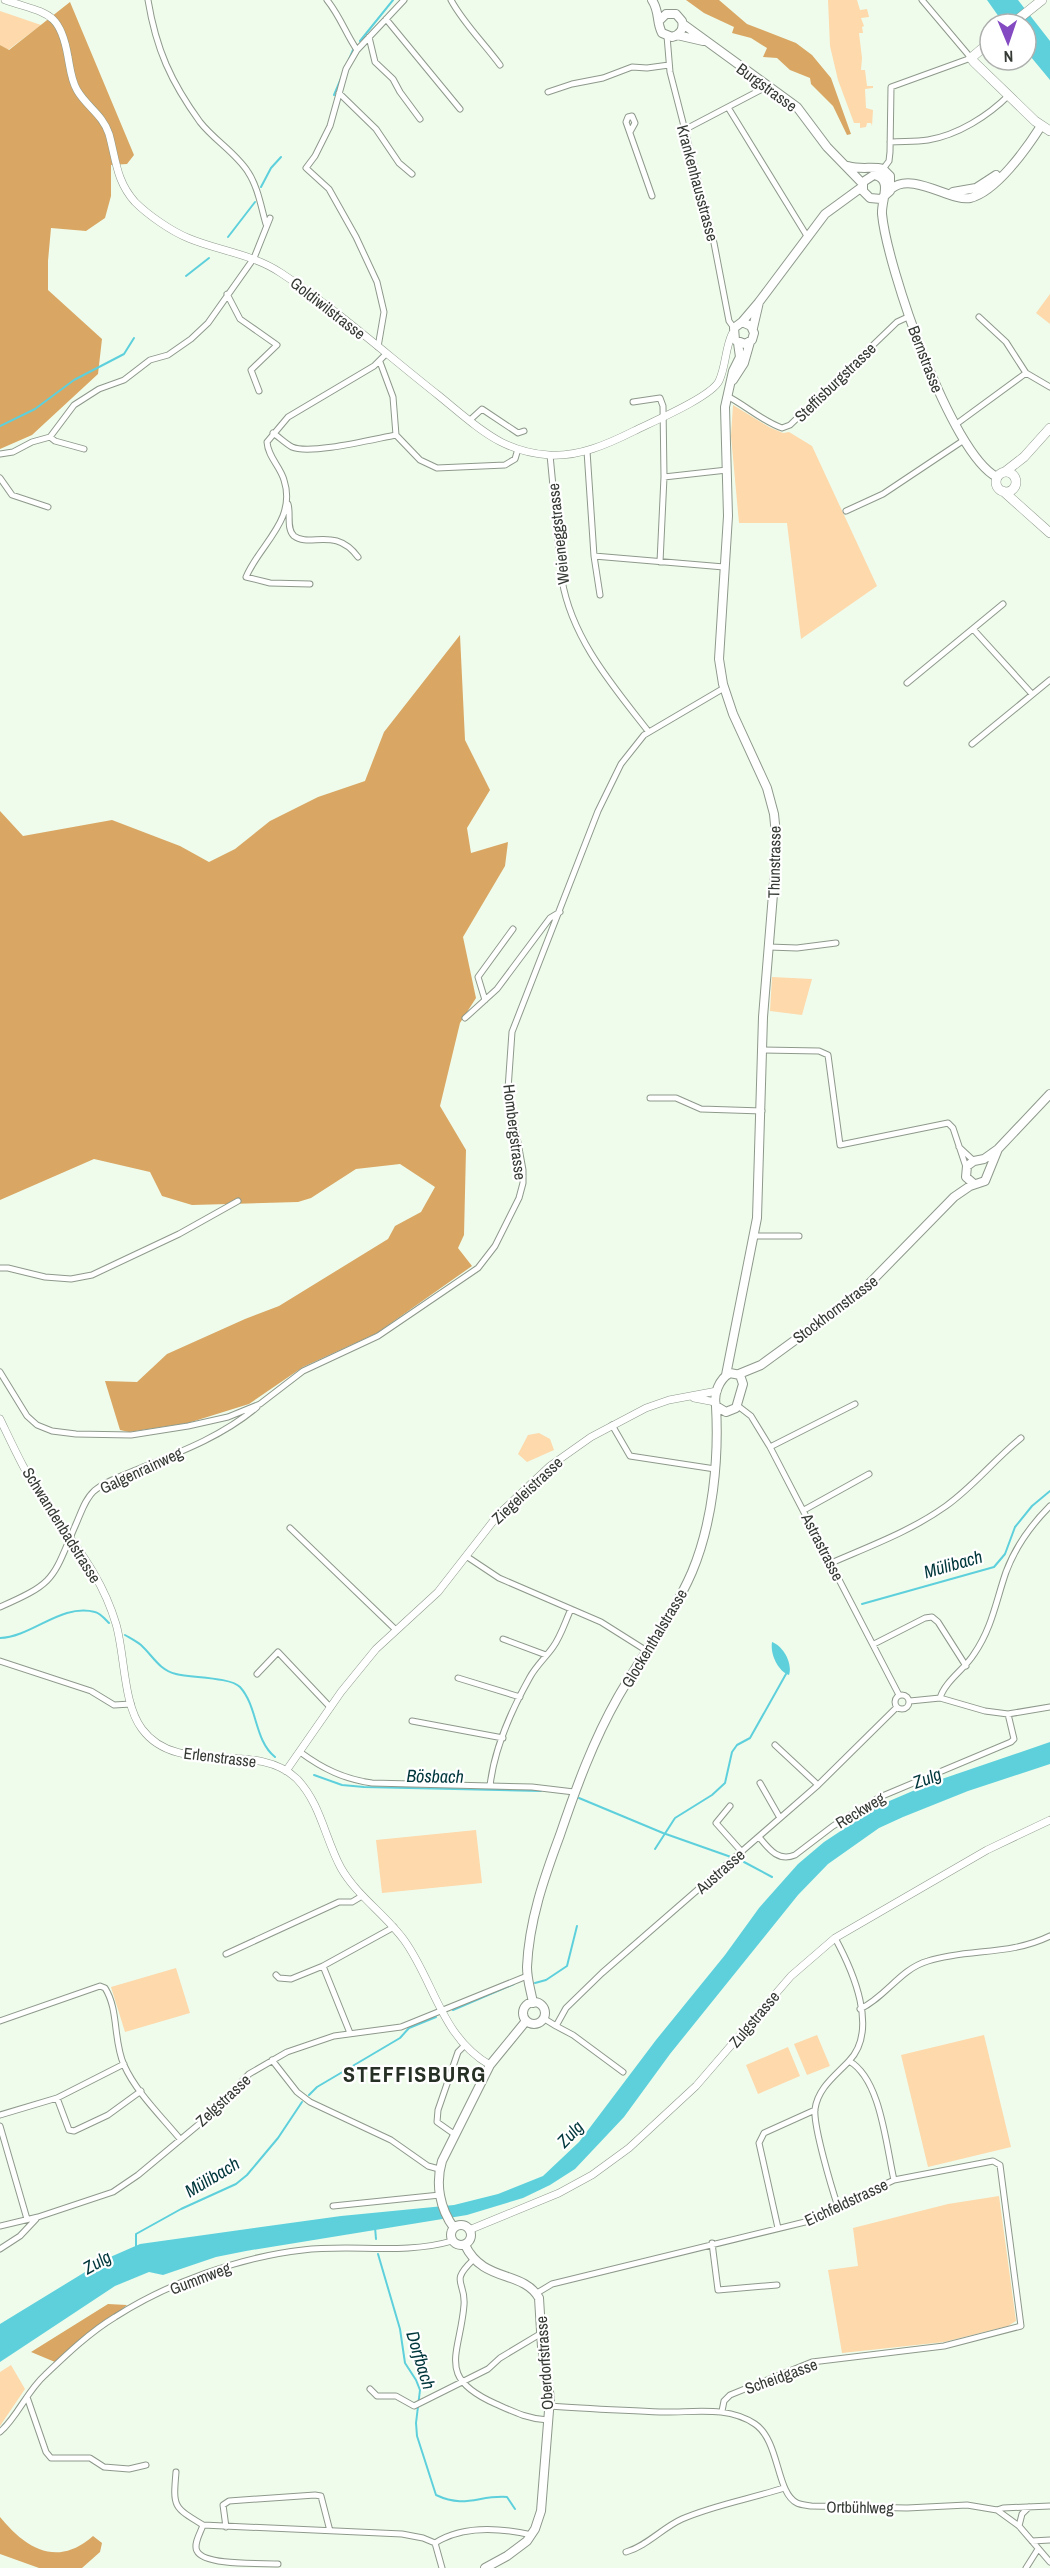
<svg xmlns="http://www.w3.org/2000/svg" width="1050" height="2568" viewBox="0 0 1050 2568" font-family="'Archivo Narrow',sans-serif">
  <rect width="100%" height="100%" fill="#effcec"/>
  <path fill="#fdd9ab" d="M828,0H857L860,10L867,9L869,17L861,18L864,26L862,27L863,33H859L862,58L861,70H865L867,86H873V88L865,89L866,108L873,110L872,126L871,123H867L866,127L860,128V123H854L838,80L830,46Z
    M0,11L41,25L8,50L0,45Z
    M1050,294V324L1036,313Z
    M733,405L769,427L783,433L789,432L812,446L877,586L801,639L787,523H739L731,436Z
    M772,977L812,979L802,1015L770,1011Z
    M539,1433L550,1439L554,1450L527,1462L518,1454L528,1435Z
    M476,1830L482,1883L382,1893L376,1840Z
    M176,1968L190,2013L125,2032L111,1987Z
    M817,2035L830,2066L807,2075L794,2044Z
    M984,2035L1011,2147L928,2167L901,2055Z
    M788,2047L800,2076L758,2094L746,2065Z
    M999,2196L1016,2321L1008,2326L944,2342L842,2353L828,2270L858,2266L853,2228L948,2204Z
    M11,2365L25,2389L0,2426V2372Z"/>
  <path fill="#d9a763" d="M686,0H719L747,24L796,43L812,55L831,78L851,134L847,135L833,106L811,84L810,78L790,70L777,58L763,57L767,48L751,38L732,33L734,27L704,13Z
    M70,2L134,155L127,164L111,165V196L105,218L86,231L51,228L48,261V290L102,339L98,374L32,435L0,449V45L9,50Z
    M460,635L465,740L490,790L467,828L471,853L508,842L505,866L463,937L476,998L460,1023L440,1106L466,1150L464,1235L458,1248L472,1266L377,1333L303,1367L249,1404L188,1423L129,1432L120,1430L105,1381L137,1382L167,1354L245,1319L279,1306L388,1239L395,1226L421,1212L435,1187L400,1164L356,1169L311,1198L298,1202L192,1205L162,1196L150,1172L94,1159L0,1200V811L23,836L112,820L180,846L209,862L235,849L270,821L318,797L365,781L384,732Z
    M108,2304L127,2305L55,2362L31,2352Z
    M0,2517C27,2550 58,2567 93,2536L102,2543L100,2552L82,2568H39L0,2554Z"/>
  <path fill="#5ed0dc" d="M987,0H1018L1050,41V80L1026,51V24H1004Z
    M772,1642C783,1646 793,1663 789,1675C778,1671 770,1654 772,1642Z
    M1050,1742V1764L968,1791L903,1817L879,1828L828,1864L798,1895L670,2054L624,2117L575,2169L550,2185L523,2198L467,2215L246,2251L216,2257L163,2275L149,2272L115,2286L0,2362V2324L108,2258L140,2244L341,2216L454,2205L498,2194L543,2176L579,2142L656,2040L725,1955L759,1908L798,1864L824,1842L880,1805L936,1781Z"/>
  <g fill="none" stroke-linecap="round" stroke-linejoin="round">
    <path stroke="#5ed0dc" stroke-width="2" d="M360,41L393,0
      M334,95L353,50
      M261,187L271,168L281,157
      M228,237L255,202
      M186,276L209,258
      M0,426L35,409L74,380L124,354L134,338
      M862,1604L994,1567L1005,1554L1015,1527L1032,1506L1050,1491
      M125,1635C130,1638 136,1641 141,1645C153,1656 159,1670 176,1674C192,1678 230,1677 240,1687C258,1707 254,1740 275,1757
      M0,1638C32,1637 61,1603 95,1612C100,1613 105,1619 109,1623
      M314,1775L342,1785L364,1787L541,1791
      M579,1798L663,1833L731,1857
      M655,1849L675,1818L712,1795L725,1783L732,1752L737,1745L750,1738L786,1674
      M744,1862L772,1877
      M535,1983L546,1980L567,1966L577,1926
      M453,2010L514,1984
      M309,2095L317,2087L400,2038L409,2028L436,2017
      M375,2227L376,2239
      M136,2247V2234L181,2209L236,2184L247,2175L278,2138L302,2102
      M378,2254L400,2329L405,2363L416,2380L420,2390L416,2423L417,2436L436,2495C466,2509 478,2495 507,2497L515,2509"/>
    <defs>
      <path id="minor" d="M148,0C156,49 171,82 200,122C214,140 236,153 248,172C258,187 261,207 266,224
        M327,0C340,16 346,34 357,50
        M451,0C464,24 484,43 500,65
        M386,19L460,109
        M667,36L670,72L714,243L729,321L734,328
        M369,37L375,62L393,79L400,92L420,119
        M548,92L572,84L603,78L632,67L647,68L669,65
        M339,93L376,129L399,163L412,174
        M729,109L807,236
        M684,130L768,86
        M630,132L635,123L632,116L628,117L626,122L652,196
        M890,142C903,141 915,142 928,140C958,135 988,116 1009,95
        M883,169L889,161L890,152L891,87L971,58L922,0
        M227,294L240,319L277,345L251,370L259,391
        M979,317L1006,342L1026,373L1050,387
        M378,347L384,312L377,282L356,237L329,189L306,168L315,156L330,126L346,69L357,50L404,0
        M727,396C745,405 762,421 782,428L790,425L897,322L910,316
        M633,402L660,398L663,406L664,477L660,562
        M470,420L482,409L518,433L524,431
        M955,425L1026,373
        M273,433C279,437 286,444 292,447C310,455 374,439 396,435L393,397L380,362
        M396,435L420,460L437,468L505,465L515,459L518,449
        M50,437L55,441L84,449
        M587,451L594,556L600,595
        M0,454L13,452L32,442L50,437L74,405L99,389L124,380L150,360L168,355L191,339L208,323L254,258L270,218
        M550,455L562,580C572,639 613,686 648,731
        M664,477L727,470
        M0,478L12,495L48,507
        M288,504C291,513 286,529 294,536C310,548 335,526 358,557
        M846,511L883,494L964,440
        M594,556L724,567
        M310,584L270,583L246,577C260,544 297,520 284,480C280,466 268,457 267,442L288,417L374,366L386,354
        M973,629L1032,694
        M907,683L1003,604
        M972,744L1050,680
        M769,947L797,948L836,943
        M485,1000L478,977L513,929
        M465,1018L497,989L550,918L560,912
        M763,1050L819,1051L828,1055L840,1145L948,1123L953,1128L966,1167
        M650,1098H676L701,1109L762,1111
        M959,1147L974,1161
        M755,1236H799
        M0,1268H8L45,1277L71,1279L92,1275L179,1234L238,1201
        M0,1372L27,1416L37,1425L52,1431L76,1434L131,1435L188,1426L228,1417L260,1404L303,1371L378,1336L478,1268L495,1246L519,1198L523,1183V1170L508,1089L512,1032L598,811L621,764L644,735L724,688
        M738,1406L751,1416L770,1447L899,1695
        M612,1425L630,1456L715,1469
        M770,1447L855,1404
        M804,1510L869,1474
        M290,1528L396,1630
        M466,1556L499,1578L601,1622L647,1651
        M831,1563C870,1546 911,1531 946,1506C974,1486 995,1459 1021,1438
        M0,1607C57,1582 52,1579 76,1524C81,1513 85,1499 94,1491C107,1480 127,1474 143,1467C183,1451 224,1435 257,1407
        M503,1639L546,1655
        M874,1644L925,1618L932,1617L938,1622L966,1666
        M0,1661L91,1691L114,1705L131,1704
        M257,1674L278,1652L330,1707
        M458,1678L520,1697
        M895 1702a7 7 0 1 1 14 0a7 7 0 1 1-14 0Z
        M940,1698C945,1681 965,1669 974,1654C992,1628 996,1601 1006,1572C1015,1548 1032,1524 1050,1506
        M910,1701L940,1698L985,1711L1008,1714L1050,1707
        M412,1721L503,1738
        M775,1745L818,1785
        M300,1752C323,1769 344,1779 372,1783L532,1787L574,1792
        M760,1783L780,1818
        M490,1786C494,1750 512,1709 530,1677C536,1666 546,1657 553,1647C561,1636 565,1622 571,1609
        M730,1806L716,1823L742,1852
        M759,1837C769,1849 778,1862 795,1855L833,1826L880,1797L1011,1742L1014,1739L1008,1714
        M835,1938C853,1971 879,2030 849,2061C835,2076 818,2088 815,2109C813,2126 832,2189 838,2207
        M226,1954L339,1902H352L362,1896
        M276,1975L279,1978L291,1979L323,1966
        M860,2009C886,1997 900,1969 928,1961C969,1948 1009,1956 1050,1936
        M543,2018L556,2026L566,2008L602,1973L818,1785L897,1707
        M0,2021L100,1986L105,1988C119,2010 113,2041 124,2065C136,2092 161,2116 180,2139
        M556,2026L573,2035L623,2072
        M350,2033L323,1966L394,1927
        M272,2060L297,2092L310,2102L391,2140L428,2166L439,2169
        M849,2061C881,2079 886,2146 894,2180
        M57,2098L69,2130L74,2131L108,2115L141,2091
        M0,2115L57,2098L124,2064
        M0,2126L27,2219
        M454,2134L437,2122L438,2110L458,2052L465,2045
        M333,2206L440,2195
        M0,2226L38,2217L113,2192L138,2175L210,2115L249,2074L287,2052L334,2036L401,2027L527,1976
        M778,2228L759,2143L764,2133L815,2110
        M712,2243L718,2290L777,2285
        M0,2249L20,2236L36,2219
        M473,2260C449,2283 466,2281 464,2305C460,2355 435,2377 496,2404C514,2412 528,2419 548,2420
        M537,2293L552,2284L805,2222L894,2180L993,2161L1000,2165L1021,2326L944,2346L812,2362L730,2395L724,2401L722,2411
        M370,2389L377,2396H396L414,2406L488,2369L500,2358L540,2334
        M27,2397L46,2452L51,2458H90L104,2467L129,2469L146,2465
        M550,2406C586,2409 623,2410 660,2412C692,2413 727,2405 755,2424C780,2441 776,2493 797,2503C801,2505 807,2505 811,2506L907,2508L967,2505L997,2510L1003,2508L1050,2506
        M0,2432C18,2416 27,2391 45,2375C66,2355 90,2332 115,2317C168,2283 240,2257 303,2250C352,2244 404,2255 452,2241
        M176,2472C173,2507 173,2507 203,2525L402,2534L423,2538L435,2543
        M997,2510L1019,2526L1050,2562
        M203,2525C201,2532 193,2544 197,2551C204,2566 262,2563 278,2564
        M1019,2526L1022,2514L1029,2507
        M226,2527L223,2505L229,2501L315,2495L321,2496L330,2531
        M1032,2541L1050,2540
        M435,2543C463,2525 501,2528 532,2535
        M435,2543L442,2568
        M626,2552C647,2546 662,2528 682,2519C714,2505 750,2499 784,2488
        M1026,2568L1038,2549"/>
      <path id="tertiary" d="M5,0C46,14 60,10 68,57C70,67 71,80 77,90C86,106 103,115 109,134C116,159 116,181 135,202C148,215 171,231 188,238C219,251 253,254 281,273C336,309 386,354 438,395C458,411 478,430 501,442C515,449 533,454 549,455C579,457 608,444 634,431C652,422 711,397 719,381C726,366 725,349 732,334
        M694,1398L715,1402
        M0,1419C13,1446 26,1475 43,1499C71,1541 101,1573 116,1624C125,1655 123,1704 142,1729C178,1778 256,1739 297,1779C321,1804 325,1839 341,1868C357,1896 385,1914 404,1940C434,1981 441,2037 490,2065
        M286,1771L341,1692L376,1649L438,1592L498,1515L550,1466L591,1437L646,1408L669,1400L717,1391
        M469,2230L559,2193L592,2175L629,2148L696,2086L791,1976L835,1938L987,1850L1050,1820"/>
      <path id="secondary" d="M652,0C660,12 656,22 662,33L672,37C680,35 684,29 682,21L676,14H666L660,20
        M683,24L797,107L827,147L862,183
        M677,35L703,41
        M848,166C861,170 873,166 883,169
        M883,169L890,176V191L881,199L870,198L863,191V182Z
        M875,175C893,179 881,201 882,214C887,267 951,454 997,477
        M891,189C912,171 951,202 970,198C996,192 1027,148 1041,126
        M953,192L976,188L996,175
        M742,322L751,326L754,333L752,340L745,344L735,340L734,328L742,322L759,302L825,214L862,187
        M753,328L759,302
        M733,380L744,363L750,342
        M974,1184L966,1177L967,1166L974,1161L984,1159L998,1149L1050,1094
        M730,1373L740,1375L743,1384L736,1408L726,1412L716,1406C713,1395 719,1379 730,1373Z
        M739,1374L761,1365L861,1292L954,1197L970,1186L985,1181L998,1149
        M726,1375L757,1218L763,1017L777,845L774,814L767,788L733,714L723,684L719,659L728,516L725,407L733,371L740,357L738,343
        M523 2013a11 11 0 1 1 22 0a11 11 0 1 1-22 0Z
        M533,2003C531,1991 527,1980 527,1967C529,1921 544,1878 560,1835C576,1788 593,1741 618,1697C642,1655 673,1616 692,1572C713,1522 719,1459 716,1406
        M451 2235a10 10 0 1 1 20 0a10 10 0 1 1-20 0Z
        M454,2228C440,2209 435,2184 442,2161L490,2065L526,2021
        M465,2245C483,2283 523,2270 539,2298L542,2347L550,2398L541,2511L535,2529L527,2541L507,2556L485,2568"/>
      <path id="primary" d="M1012,24L1042,0
        M990,42L971,58L974,62L1035,121L1050,131
        M1006,471L1024,457L1050,428
        M996 482a10 10 0 1 1 20 0a10 10 0 1 1-20 0Z
        M1003,491L1050,533"/>
    </defs>
    <use href="#minor" stroke="#8e998b" stroke-width="7"/>
    <use href="#tertiary" stroke="#8e998b" stroke-width="8"/>
    <use href="#secondary" stroke="#8e998b" stroke-width="10"/>
    <use href="#primary" stroke="#8e998b" stroke-width="10"/>
    <use href="#minor" stroke="#fff" stroke-width="5"/>
    <use href="#tertiary" stroke="#fff" stroke-width="7"/>
    <use href="#secondary" stroke="#fff" stroke-width="8"/>
    <use href="#primary" stroke="#fff" stroke-width="9"/>
  </g>
  <g text-anchor="middle" dominant-baseline="central" stroke-width="4.5" stroke-linejoin="round" paint-order="stroke">
    <g font-size="16" fill="#353a34" stroke="#fff">
      <text transform="translate(767 87) rotate(36)">Burgstrasse</text>
      <text transform="translate(698 183) rotate(75)">Krankenhausstrasse</text>
      <text transform="translate(328 308) rotate(38)">Goldiwilstrasse</text>
      <text transform="translate(926 359) rotate(69)">Bernstrasse</text>
      <text transform="translate(835 382) rotate(-44)">Steffisburgstrasse</text>
      <text transform="translate(558 534) rotate(-96)">Weieneggstrasse</text>
      <text transform="translate(774 862) rotate(-89)">Thunstrasse</text>
      <text transform="translate(515 1132) rotate(83)">Hombergstrasse</text>
      <text transform="translate(835 1309) rotate(-37)">Stockhornstrasse</text>
      <text transform="translate(141 1470) rotate(-25)">Galgenrainweg</text>
      <text transform="translate(527 1490) rotate(-43)">Ziegeleistrasse</text>
      <text transform="translate(62 1525) rotate(58)">Schwandenbadstrasse</text>
      <text transform="translate(823 1547) rotate(63)">Astrastrasse</text>
      <text transform="translate(654 1638) rotate(-59)">Glockenthalstrasse</text>
      <text transform="translate(220 1757) rotate(7)">Erlenstrasse</text>
      <text transform="translate(860 1810) rotate(-31)">Reckweg</text>
      <text transform="translate(720 1871) rotate(-41)">Austrasse</text>
      <text transform="translate(754 2019) rotate(-50)">Zulgstrasse</text>
      <text transform="translate(223 2100) rotate(-43)">Zelgstrasse</text>
      <text transform="translate(846 2202) rotate(-25)">Eichfeldstrasse</text>
      <text transform="translate(200 2278) rotate(-21)">Gummweg</text>
      <text transform="translate(544 2363) rotate(-94)">Oberdorfstrasse</text>
      <text transform="translate(781 2376) rotate(-20)">Scheidgasse</text>
      <text transform="translate(860 2507) rotate(1)">Ortbühlweg</text>
    </g>
    <g font-size="18" font-style="italic" fill="#00373c" stroke="#fff">
      <text transform="translate(953 1564) rotate(-16)">Mülibach</text>
      <text transform="translate(435 1776) rotate(1)">Bösbach</text>
      <text transform="translate(927 1778) rotate(-20)">Zulg</text>
      <text transform="translate(570 2134) rotate(-46)">Zulg</text>
      <text transform="translate(212 2177) rotate(-31)">Mülibach</text>
      <text transform="translate(97 2262) rotate(-29)">Zulg</text>
      <text transform="translate(421 2360) rotate(73)">Dorfbach</text>
    </g>
    <g font-size="22" font-weight="bold" letter-spacing="1.5" fill="#273025" stroke="#fff">
      <text x="415" y="2074">STEFFISBURG</text>
    </g>
  </g>
  <g transform="translate(1008 42) rotate(178)"><circle r="28" fill="#ffffff" stroke="#aeb0ae" stroke-width="1.5"/>
  <path d="M0-4.5L10 22L0 15L-10 22Z" fill="#834ac1"/>
  <text y="-9" font-size="16" font-weight="bold" text-anchor="middle" fill="#353a34">N</text>
  </g>
</svg>
